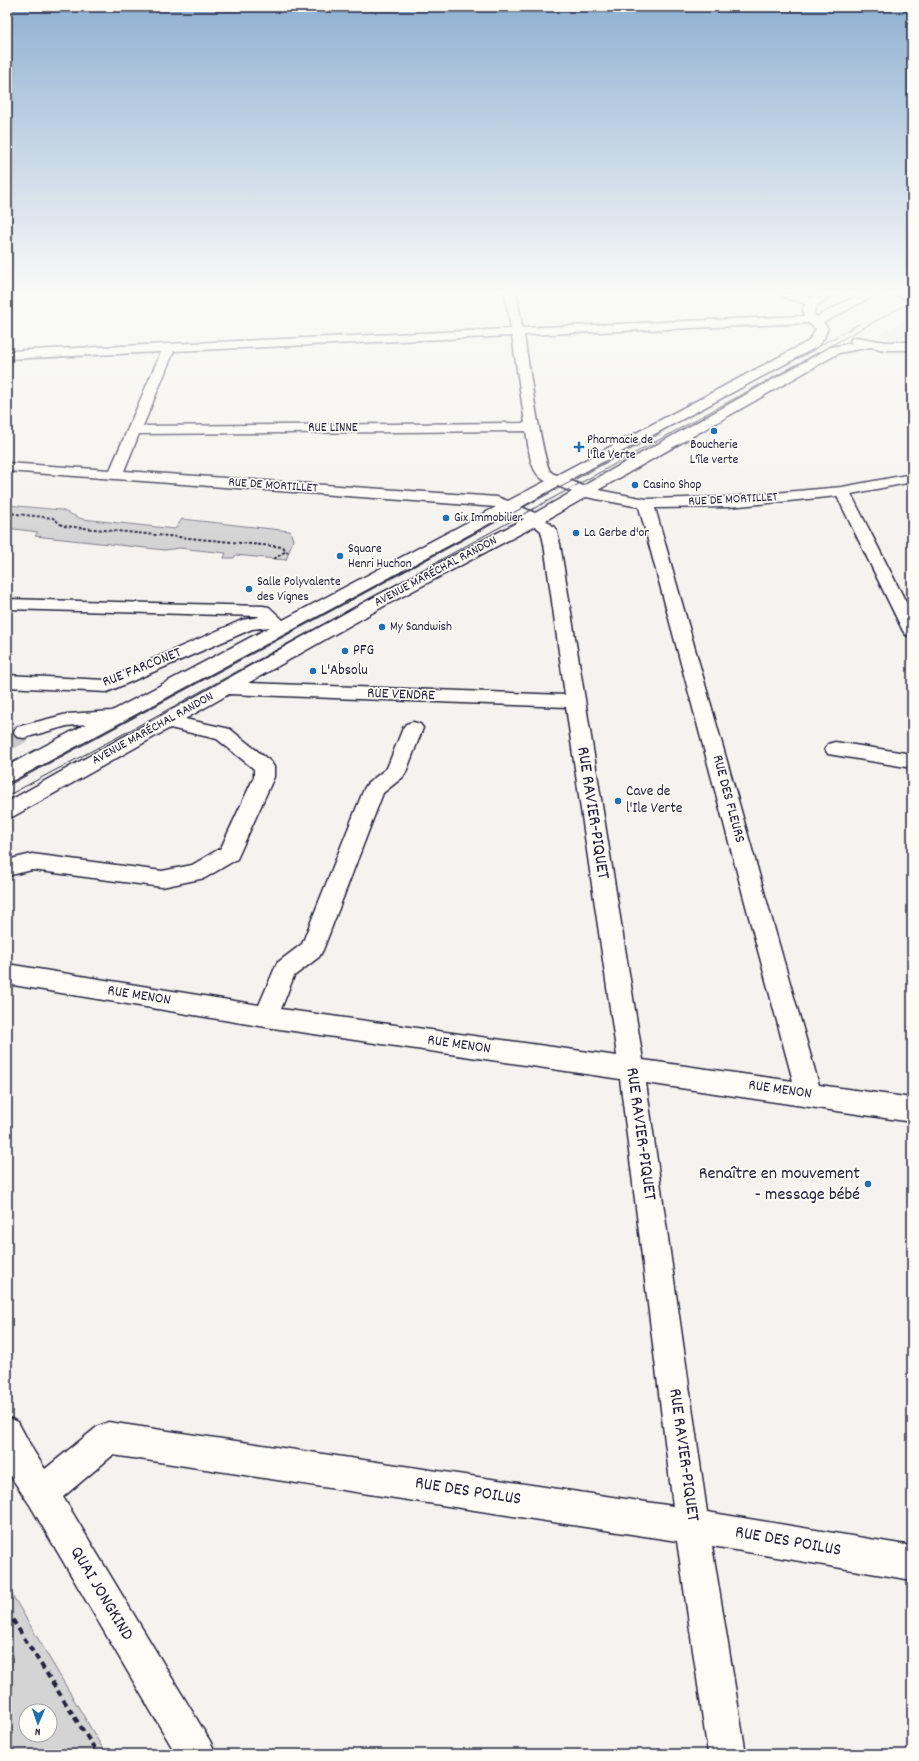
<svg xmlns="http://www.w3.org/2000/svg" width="919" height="1761" viewBox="0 0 919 1761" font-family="Dekko,sans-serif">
  <rect width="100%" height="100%" fill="#f4f3ef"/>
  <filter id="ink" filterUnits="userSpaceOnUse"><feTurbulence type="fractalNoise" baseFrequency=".025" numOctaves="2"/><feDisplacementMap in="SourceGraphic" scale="8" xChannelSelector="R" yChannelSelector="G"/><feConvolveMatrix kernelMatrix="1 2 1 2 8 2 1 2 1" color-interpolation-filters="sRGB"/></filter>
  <g filter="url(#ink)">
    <path fill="#e4e3e2" d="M912,316V332L897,341L878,335Z"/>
    <path fill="#d5d4d5" stroke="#7c7b88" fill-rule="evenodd" d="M7,505L61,510L82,519L175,529L182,519L290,531L293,540L286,560L236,555L234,558H224L226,553L179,548L165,550L35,536L38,532L7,528L9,521H7Z
      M7,1586L106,1754H7ZM26,1711H50V1735H26Z"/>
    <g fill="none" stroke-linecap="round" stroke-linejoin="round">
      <path stroke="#cac9cb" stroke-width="20" stroke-dasharray="20 10" stroke-linecap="butt" d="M7,741L24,732"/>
      <defs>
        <path id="minor" d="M505,294H517L522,328L804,316L803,308L806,304L780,296L778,294H797L811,298L818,294H834L816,306L814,312L816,317L860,294H875L873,296L823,323L828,328L824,338L817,347L569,480L583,486L831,347L852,343L850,341L852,338L856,337L885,342H912V350H885L871,347L839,353L598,490L646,499L729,497L842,487L912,474V482L851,494L912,614V636L906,635L903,631L837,496L729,507L655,508L819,1085L912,1098V1122L646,1083L707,1512L912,1546V1580L712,1546L746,1754H708L677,1541L113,1455L63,1497L210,1741L216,1754H176L30,1505L9,1474L7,1468V1417L18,1422L33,1450L45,1469L97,1427L108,1422L673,1506L620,1079L266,1027L7,984V964L259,1005L277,963L302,944L364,789L367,784L387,768L403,728L406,724L413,722L420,724L423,728L406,772L403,777L383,793L323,950L319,957L294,976L281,1009L617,1056L566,707L229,694L185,719L230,729L271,762L274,767V777L237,859L205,878L162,887L32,870L7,876V860L32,854L162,871L192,865L221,848L254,777V769L217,739L170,728L14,816L7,818V802L374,597L524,519L509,513L14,780L7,782V766L86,724L67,726L24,738L17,737L14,732L17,727L67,714L112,711L270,627L252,629L107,692L7,687V675L105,680L242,620L259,617L258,616L7,609V599L263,606L269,607L283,620L496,507L7,471V463L110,470L161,352L7,359V351L511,329ZM808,323L816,329L809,341L557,475C555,474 553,474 551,472C543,465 527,354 524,335ZM512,336L525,423L143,426L174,351ZM526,431C529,447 529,474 546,481L508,501L497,497L124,471L139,434ZM558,486L572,492L535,513L521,507ZM586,497L639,507L793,1081L643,1060L560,544L556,529L546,520ZM535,526L541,531L544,544L565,695L248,683L386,605Z
          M895,294H912V300L897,296Z
          M835,742L912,754V768L828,754L825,749L828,744Z"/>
      </defs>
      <use href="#minor" stroke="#22223b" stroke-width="3"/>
      <path stroke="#22223b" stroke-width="2" stroke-dasharray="3 2" stroke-linecap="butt" d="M7,513L53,518L63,526L283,547L288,553
        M274,559L286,551"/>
      <path stroke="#22223b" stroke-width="4" stroke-dasharray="6 4.5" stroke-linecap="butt" d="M7,1611L98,1754
        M7,1743L14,1754"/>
      <use href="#minor" fill="#fdfcf7" fill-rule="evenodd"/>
      <path stroke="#22223b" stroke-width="1" d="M768,374L859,324
        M7,786L661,433
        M7,796L114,739L912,301"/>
    </g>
  </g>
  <linearGradient id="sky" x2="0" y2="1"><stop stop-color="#90b1d2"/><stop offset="0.54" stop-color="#fafaf8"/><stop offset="1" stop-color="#fafaf8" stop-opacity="0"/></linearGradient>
  <rect width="919" height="541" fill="url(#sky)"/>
  <g fill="#1f6fb2" stroke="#fdfcf7" stroke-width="1.5">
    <circle cx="714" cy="431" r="4"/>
    <path d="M577 441h4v4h4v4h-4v4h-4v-4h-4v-4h4z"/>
    <circle cx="635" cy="485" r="4"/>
    <circle cx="446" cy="518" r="4"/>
    <circle cx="576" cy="533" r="4"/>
    <circle cx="340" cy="556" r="4"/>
    <circle cx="249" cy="589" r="4"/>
    <circle cx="382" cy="627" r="4"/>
    <circle cx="345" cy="651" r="4"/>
    <circle cx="313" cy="671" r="4"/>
    <circle cx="618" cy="801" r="4"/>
    <circle cx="868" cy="1184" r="4"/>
  </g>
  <g text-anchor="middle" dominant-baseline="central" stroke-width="3.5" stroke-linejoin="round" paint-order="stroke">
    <g font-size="13" fill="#22223b" stroke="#fdfcf7">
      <text x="333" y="428">RUE LINNE</text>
      <text transform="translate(273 486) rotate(4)">RUE DE MORTILLET</text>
      <text transform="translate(733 500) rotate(-3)">RUE DE MORTILLET</text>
      <text transform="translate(436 572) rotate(-28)">AVENUE MARÉCHAL RANDON</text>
      <text transform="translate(153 729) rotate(-29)">AVENUE MARÉCHAL RANDON</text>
    </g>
    <g font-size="13" fill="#22223b" stroke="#fdfcf7" text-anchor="start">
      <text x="587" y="440">Pharmacie de<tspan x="587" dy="15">l'Île Verte</tspan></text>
      <text x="714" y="445" text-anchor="middle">Boucherie<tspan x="714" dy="15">L'île verte</tspan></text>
      <text x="643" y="485">Casino Shop</text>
      <text x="454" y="518">Gix Immobilier</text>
      <text x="584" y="533">La Gerbe d'or</text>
      <text x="348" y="549">Square<tspan x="348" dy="15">Henri Huchon</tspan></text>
      <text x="257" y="582">Salle Polyvalente<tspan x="257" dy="15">des Vignes</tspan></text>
      <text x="390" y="627">My Sandwish</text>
    </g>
    <g font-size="15" fill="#22223b" stroke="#fdfcf7" text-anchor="start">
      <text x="353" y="651">PFG</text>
      <text x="321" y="671">L'Absolu</text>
      <text x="626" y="792">Cave de<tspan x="626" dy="17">l'Ile Verte</tspan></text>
    </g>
    <g font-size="15" fill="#22223b" stroke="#fdfcf7">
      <text transform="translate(142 668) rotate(-22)">RUE FARCONET</text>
      <text transform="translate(401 695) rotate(2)">RUE VENDRE</text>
      <text transform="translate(728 799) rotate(75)">RUE DES FLEURS</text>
      <text transform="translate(139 996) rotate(9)">RUE MENON</text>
      <text transform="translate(459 1045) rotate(8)">RUE MENON</text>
      <text transform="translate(780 1090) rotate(8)">RUE MENON</text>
    </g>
    <g font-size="18" fill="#22223b" stroke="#fdfcf7">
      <text transform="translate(592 813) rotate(81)">RUE RAVIER-PIQUET</text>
      <text transform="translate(640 1134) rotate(82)">RUE RAVIER-PIQUET</text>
      <text transform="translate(683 1455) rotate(82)">RUE RAVIER-PIQUET</text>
      <text transform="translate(468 1492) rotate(9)">RUE DES POILUS</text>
      <text transform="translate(788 1542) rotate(10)">RUE DES POILUS</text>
      <text transform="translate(101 1594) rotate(59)">QUAI JONGKIND</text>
    </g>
    <g font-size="18" fill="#22223b" stroke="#fdfcf7" text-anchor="end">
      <text x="860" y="1174">Renaître en mouvement<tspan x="860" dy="21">- message bébé</tspan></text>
    </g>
  </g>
  <rect width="919" height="1761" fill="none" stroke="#fdfcf7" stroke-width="24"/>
  <rect x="12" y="12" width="895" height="1737" fill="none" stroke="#22223b" stroke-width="1.5" filter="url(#ink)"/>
  <g transform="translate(38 1723) rotate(182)"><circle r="19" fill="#fdfcf7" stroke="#a5a5ac"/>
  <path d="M0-3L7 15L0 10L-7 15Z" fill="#1f6fb2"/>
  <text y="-6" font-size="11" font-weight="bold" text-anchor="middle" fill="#22223b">N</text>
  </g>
</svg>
